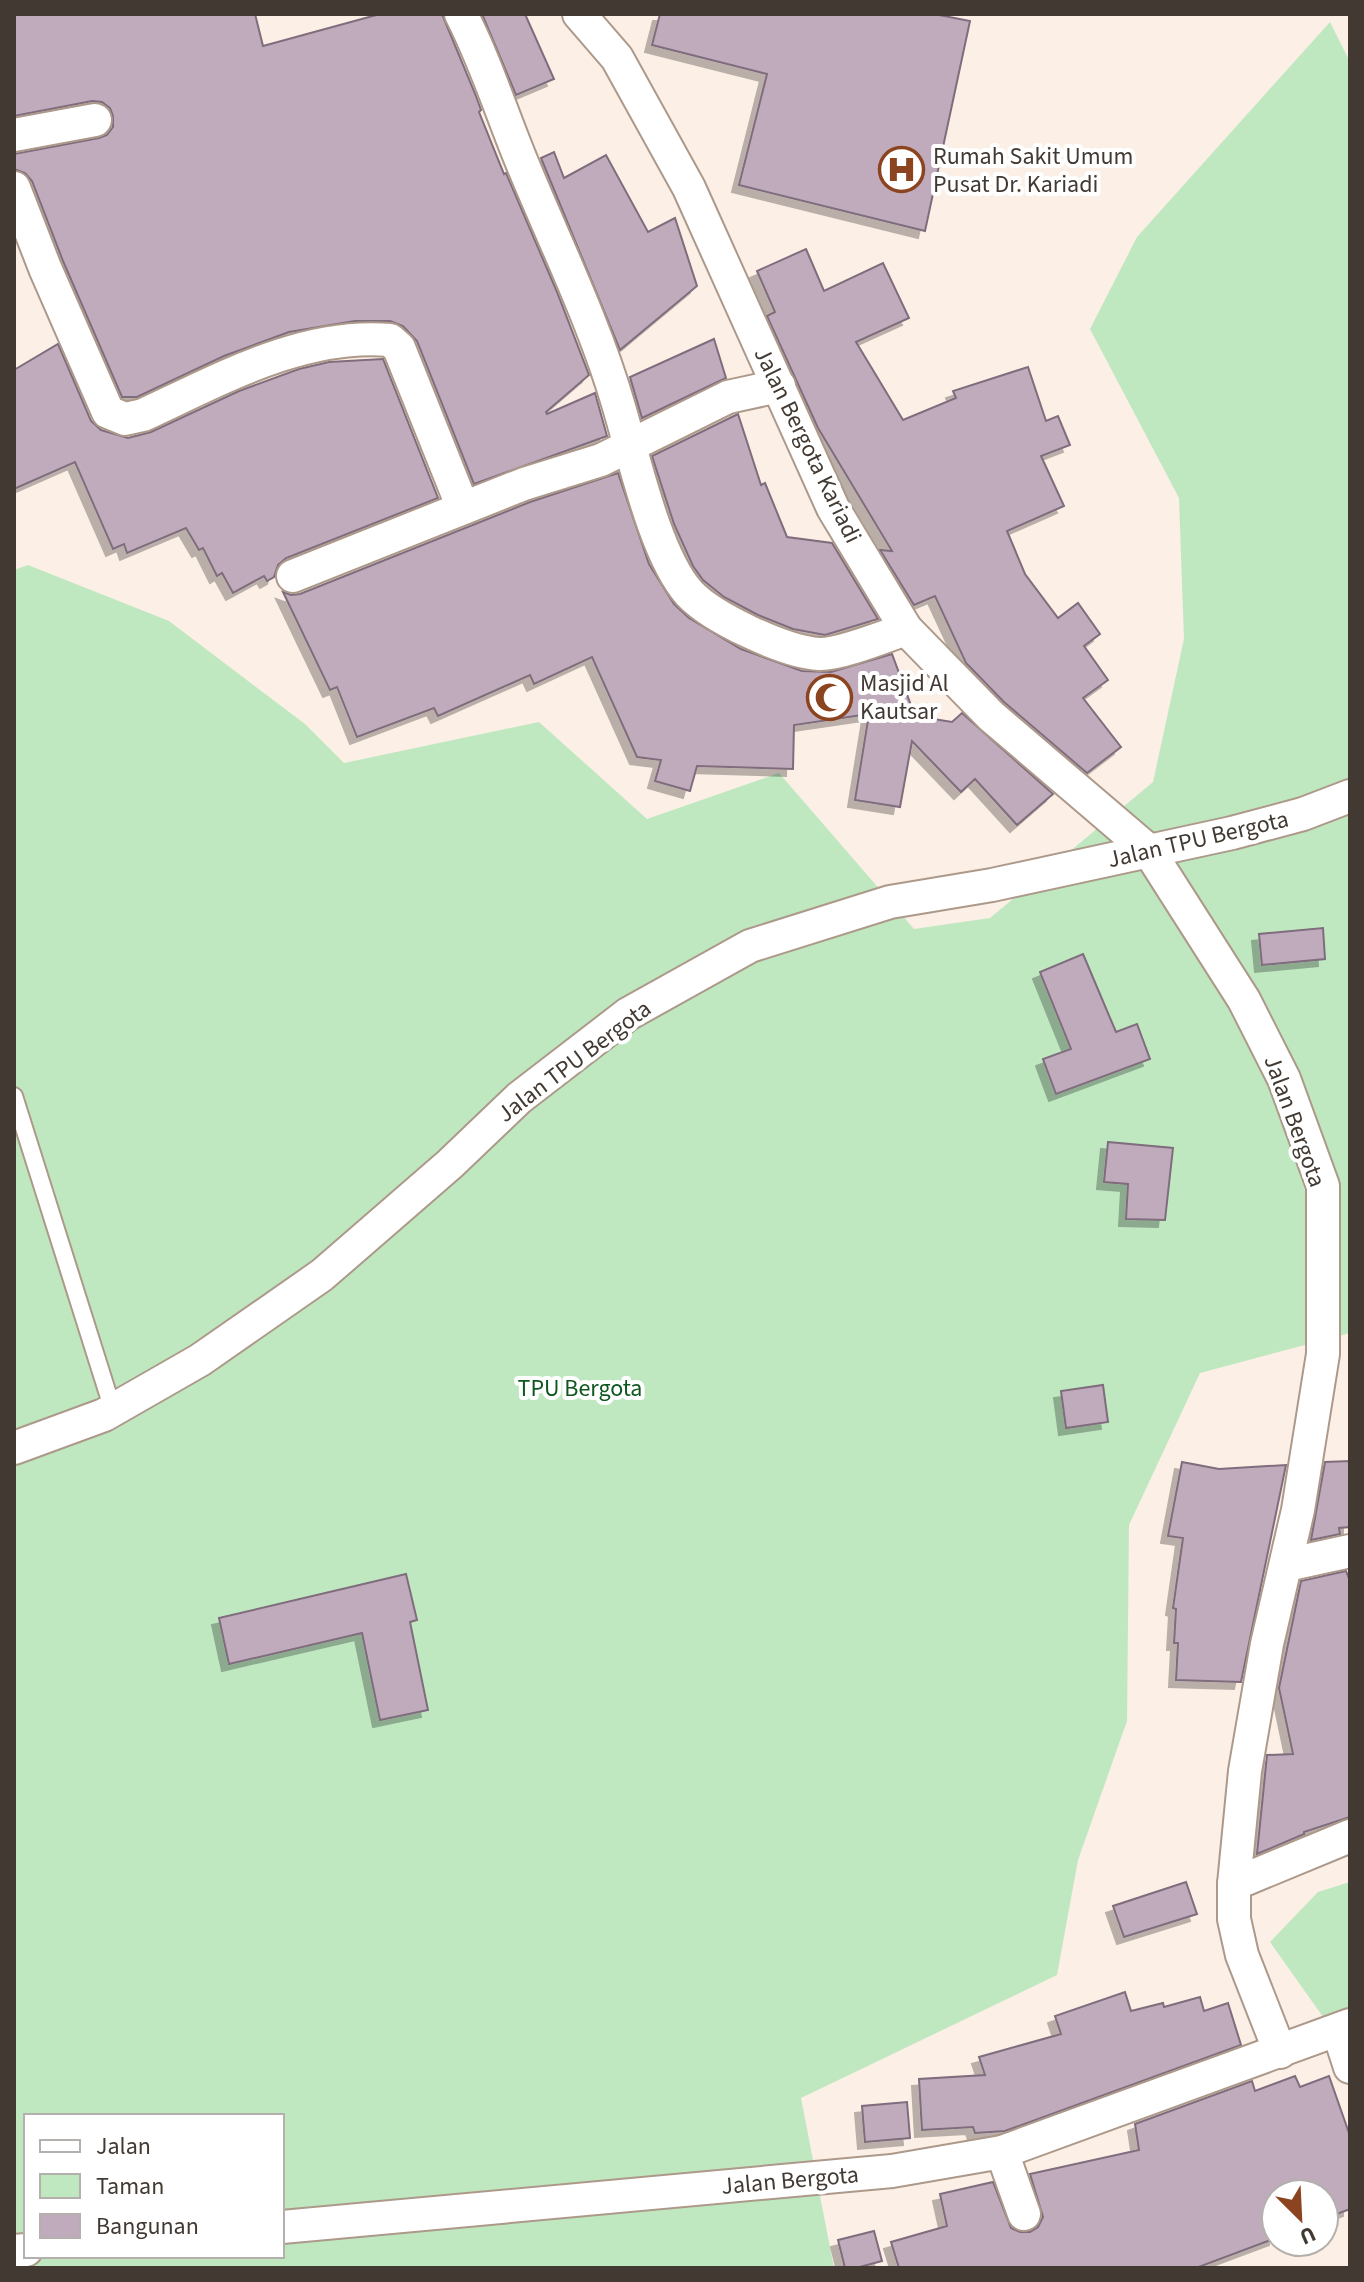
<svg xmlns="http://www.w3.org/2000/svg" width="1364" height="2282" font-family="'Source Sans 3',sans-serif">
<defs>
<filter id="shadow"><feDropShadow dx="-7" dy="7" stdDeviation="0" flood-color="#0004"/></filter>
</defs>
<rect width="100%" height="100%" fill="#fcefe5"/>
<g fill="#bfe8c1" fill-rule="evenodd">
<path d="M1330 22 1350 62V1333L1200 1373 1129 1525 1127 1721 1078 1860 1057 1975 801 2098 834 2268H14V570L28 565 169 621 305 724 344 763 539 722 647 819 779 773 914 929 990 918 1153 782 1184 639 1179 498 1090 329 1137 237ZM26 2116H282V2256H26Z"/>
<path d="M1350 1882V2055L1270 1942 1318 1892Z"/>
</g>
<g fill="#bfabbc" stroke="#7f6c7c" stroke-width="2" filter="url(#shadow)">
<path d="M14 14H255L263 46 380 14H442L476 96 481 110 479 112 504 174 506 173 557 292 589 375 546 412 547 414 595 393 607 436 474 484 417 341 403 326 390 321H355L289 332 224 356 137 397H122L63 261 32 181 25 173 14 169V154L99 138 107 135 113 127V116L110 108 102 102 92 101 14 116Z"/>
<path d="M482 14H525L554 79 516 95Z"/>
<path d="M660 14H934L970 21 925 231 739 185 767 74 652 45Z"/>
<path d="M554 152 564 178 606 155 648 232 675 218 697 286 620 350 541 158Z"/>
<path d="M806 249 824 291 883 263 909 318 856 342 903 420 956 398 953 391 1028 367 1046 421 1058 416 1070 445 1041 456 1064 506 1007 531 1025 574 1058 618 1078 603 1100 634 1084 646 1108 680 1083 698 1121 747 1087 773 1004 702 966 663 935 596 914 605 880 550 892 551 818 428 767 316 775 312 757 271Z"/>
<path d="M714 339 726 378 642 418 630 377Z"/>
<path d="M58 344 91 421 101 430 128 438 151 432 239 391 299 369 329 362 383 359 438 498 286 558 278 565 274 577 267 581 264 576 233 593 222 573 217 576 203 548 199 550 186 528 127 553 124 544 113 549 75 462 14 489V370Z"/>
<path d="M738 414 761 485 765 483 787 537 832 543 878 619 825 635 793 629 758 615 724 597 703 580 693 566 674 524 652 456Z"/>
<path d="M618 473 649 564 674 604 689 618 741 649 802 671 831 672 892 654 915 716 952 722 962 713 1053 794 1017 825 975 779 961 792 912 741 900 807 855 800 869 714 794 725 793 769 697 766 690 791 655 781 661 760 637 757 592 657 534 684 530 675 438 716 434 708 357 737 337 687 330 690 283 592 291 595 300 594 530 502Z"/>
<path d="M1323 928 1325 959 1262 965 1259 934Z"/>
<path d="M1083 954 1116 1032 1137 1024 1150 1059 1056 1094 1043 1059 1071 1049 1040 972Z"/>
<path d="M1108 1142 1173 1148 1165 1220 1126 1219 1128 1184 1104 1182Z"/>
<path d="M1103 1385 1108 1422 1066 1428 1061 1391Z"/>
<path d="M1350 1461V1527L1339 1528 1340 1534 1311 1540 1325 1462Z"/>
<path d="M1182 1462 1219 1469 1286 1465 1241 1682 1176 1680 1178 1643H1174L1176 1609 1173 1608 1183 1538 1168 1536Z"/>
<path d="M1346 1571 1350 1581V1817L1304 1832V1834L1257 1854 1267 1755 1293 1754 1279 1688 1301 1581Z"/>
<path d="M406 1574 417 1620 410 1622 428 1710 380 1720 362 1633 229 1664 219 1618Z"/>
<path d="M1186 1882 1197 1914 1124 1937 1113 1906Z"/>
<path d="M1125 1992 1131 2011 1163 2003 1164 2007 1200 1997 1204 2011 1228 2003 1241 2045 1005 2131 975 2133 973 2127 922 2130 919 2079 985 2075 979 2057 1061 2034 1055 2016Z"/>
<path d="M1295 2076 1300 2087 1329 2076 1350 2136V2209L1324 2219V2194H1276V2238L1196 2268H899L891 2242 947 2226 940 2194 993 2182 1011 2228 1020 2232H1030L1038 2227 1043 2217 1030 2174 1139 2150 1135 2124 1252 2081 1255 2091Z"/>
<path d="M907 2102 910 2138 865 2142 862 2106Z"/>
<path d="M874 2231 882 2261 856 2268H845L838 2240Z"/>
</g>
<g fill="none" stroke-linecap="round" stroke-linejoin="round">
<defs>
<path id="lane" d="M14 1096 113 1410"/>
<g id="street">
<path d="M461 14C486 62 502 115 523 165 556 245 595 324 619 407 634 457 655 555 689 593 712 618 785 652 819 654 839 655 886 636 906 629"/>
<path d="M579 14 617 58 689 188 833 508 906 629 991 716 1149 851 1244 1000 1284 1079 1323 1186V1354L1298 1510 1267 1644 1245 1771 1234 1884V1919L1242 1955 1280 2052"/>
<path d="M14 135 95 120"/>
<path d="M14 188 45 268 108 412 125 419 143 415C219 380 303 332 390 340L399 348 463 508"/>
<path d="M293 576 524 484 601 460 728 397 779 386"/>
<path d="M14 1448 104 1415 200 1360 322 1275 450 1164 519 1098 628 1014 750 946 890 902 992 885 1232 833 1303 814 1350 796"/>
<path d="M1286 1565 1350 1551"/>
<path d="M1234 1884 1350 1836"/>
<path d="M1338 2030 1350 2067"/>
<path d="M1002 2152 1024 2214"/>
<path d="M282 2227 892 2171 1002 2152 1350 2025"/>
<path d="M14 2251 26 2250"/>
</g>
</defs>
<use href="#lane" stroke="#ad998a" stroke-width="20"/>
<use href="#street" stroke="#ad998a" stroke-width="36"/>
<use href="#lane" stroke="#fff" stroke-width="16"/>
<use href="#street" stroke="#fff" stroke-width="32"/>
</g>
<defs>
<symbol id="hospital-ring" viewBox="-11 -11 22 22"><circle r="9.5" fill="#fefffe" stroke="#8b441f" stroke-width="1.5"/><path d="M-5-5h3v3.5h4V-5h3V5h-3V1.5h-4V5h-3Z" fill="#8b441f"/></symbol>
<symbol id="mosque-ring" viewBox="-11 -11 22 22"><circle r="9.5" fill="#fefffe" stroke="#8b441f" stroke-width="1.5"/><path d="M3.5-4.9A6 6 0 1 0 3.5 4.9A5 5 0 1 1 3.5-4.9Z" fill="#8b441f"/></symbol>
</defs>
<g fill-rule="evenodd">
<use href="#hospital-ring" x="876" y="144" width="51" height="51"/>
<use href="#mosque-ring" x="804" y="672" width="51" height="51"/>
</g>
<g text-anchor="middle" stroke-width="8" stroke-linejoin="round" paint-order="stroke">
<g font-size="24" fill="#423933" stroke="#fefffe" text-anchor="start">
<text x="933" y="164">Rumah Sakit Umum<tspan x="933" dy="28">Pusat Dr. Kariadi</tspan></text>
<text x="860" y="691">Masjid Al<tspan x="860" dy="28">Kautsar</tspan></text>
</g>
<g font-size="24" fill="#423933" stroke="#fefffe">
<text transform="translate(808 445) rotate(64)" y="8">Jalan Bergota Kariadi</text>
<text transform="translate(1198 839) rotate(-13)" y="8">Jalan TPU Bergota</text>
<text transform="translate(574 1061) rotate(-37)" y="8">Jalan TPU Bergota</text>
<text transform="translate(1295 1121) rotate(70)" y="8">Jalan Bergota</text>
<text transform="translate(790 2180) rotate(-5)" y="8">Jalan Bergota</text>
</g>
<g font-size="24" fill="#0f571f" stroke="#fefffe">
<text x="580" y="1396">TPU Bergota</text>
</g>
</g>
<rect width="1364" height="2282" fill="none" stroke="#423933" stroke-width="32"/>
<rect x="24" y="2114" width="260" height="144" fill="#fefffe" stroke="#b3b0ad" stroke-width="2"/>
<rect x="40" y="2140" width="40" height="12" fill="#ffffff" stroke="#b3b0ad" stroke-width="2"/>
<text x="96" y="2154" font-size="24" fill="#423933">Jalan</text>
<rect x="40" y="2174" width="40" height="24" fill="#bfe8c1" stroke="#b3b0ad" stroke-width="2"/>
<text x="96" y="2194" font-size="24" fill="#423933">Taman</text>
<rect x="40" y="2214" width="40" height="24" fill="#bfabbc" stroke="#b3b0ad" stroke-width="2"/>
<text x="96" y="2234" font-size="24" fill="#423933">Bangunan</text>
<g transform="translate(1300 2218) rotate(156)"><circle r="38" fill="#fefffe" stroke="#b3b0ad" stroke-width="2"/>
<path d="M0-6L14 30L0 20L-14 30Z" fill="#8b441f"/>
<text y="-12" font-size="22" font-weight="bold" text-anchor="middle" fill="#423933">U</text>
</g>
</svg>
